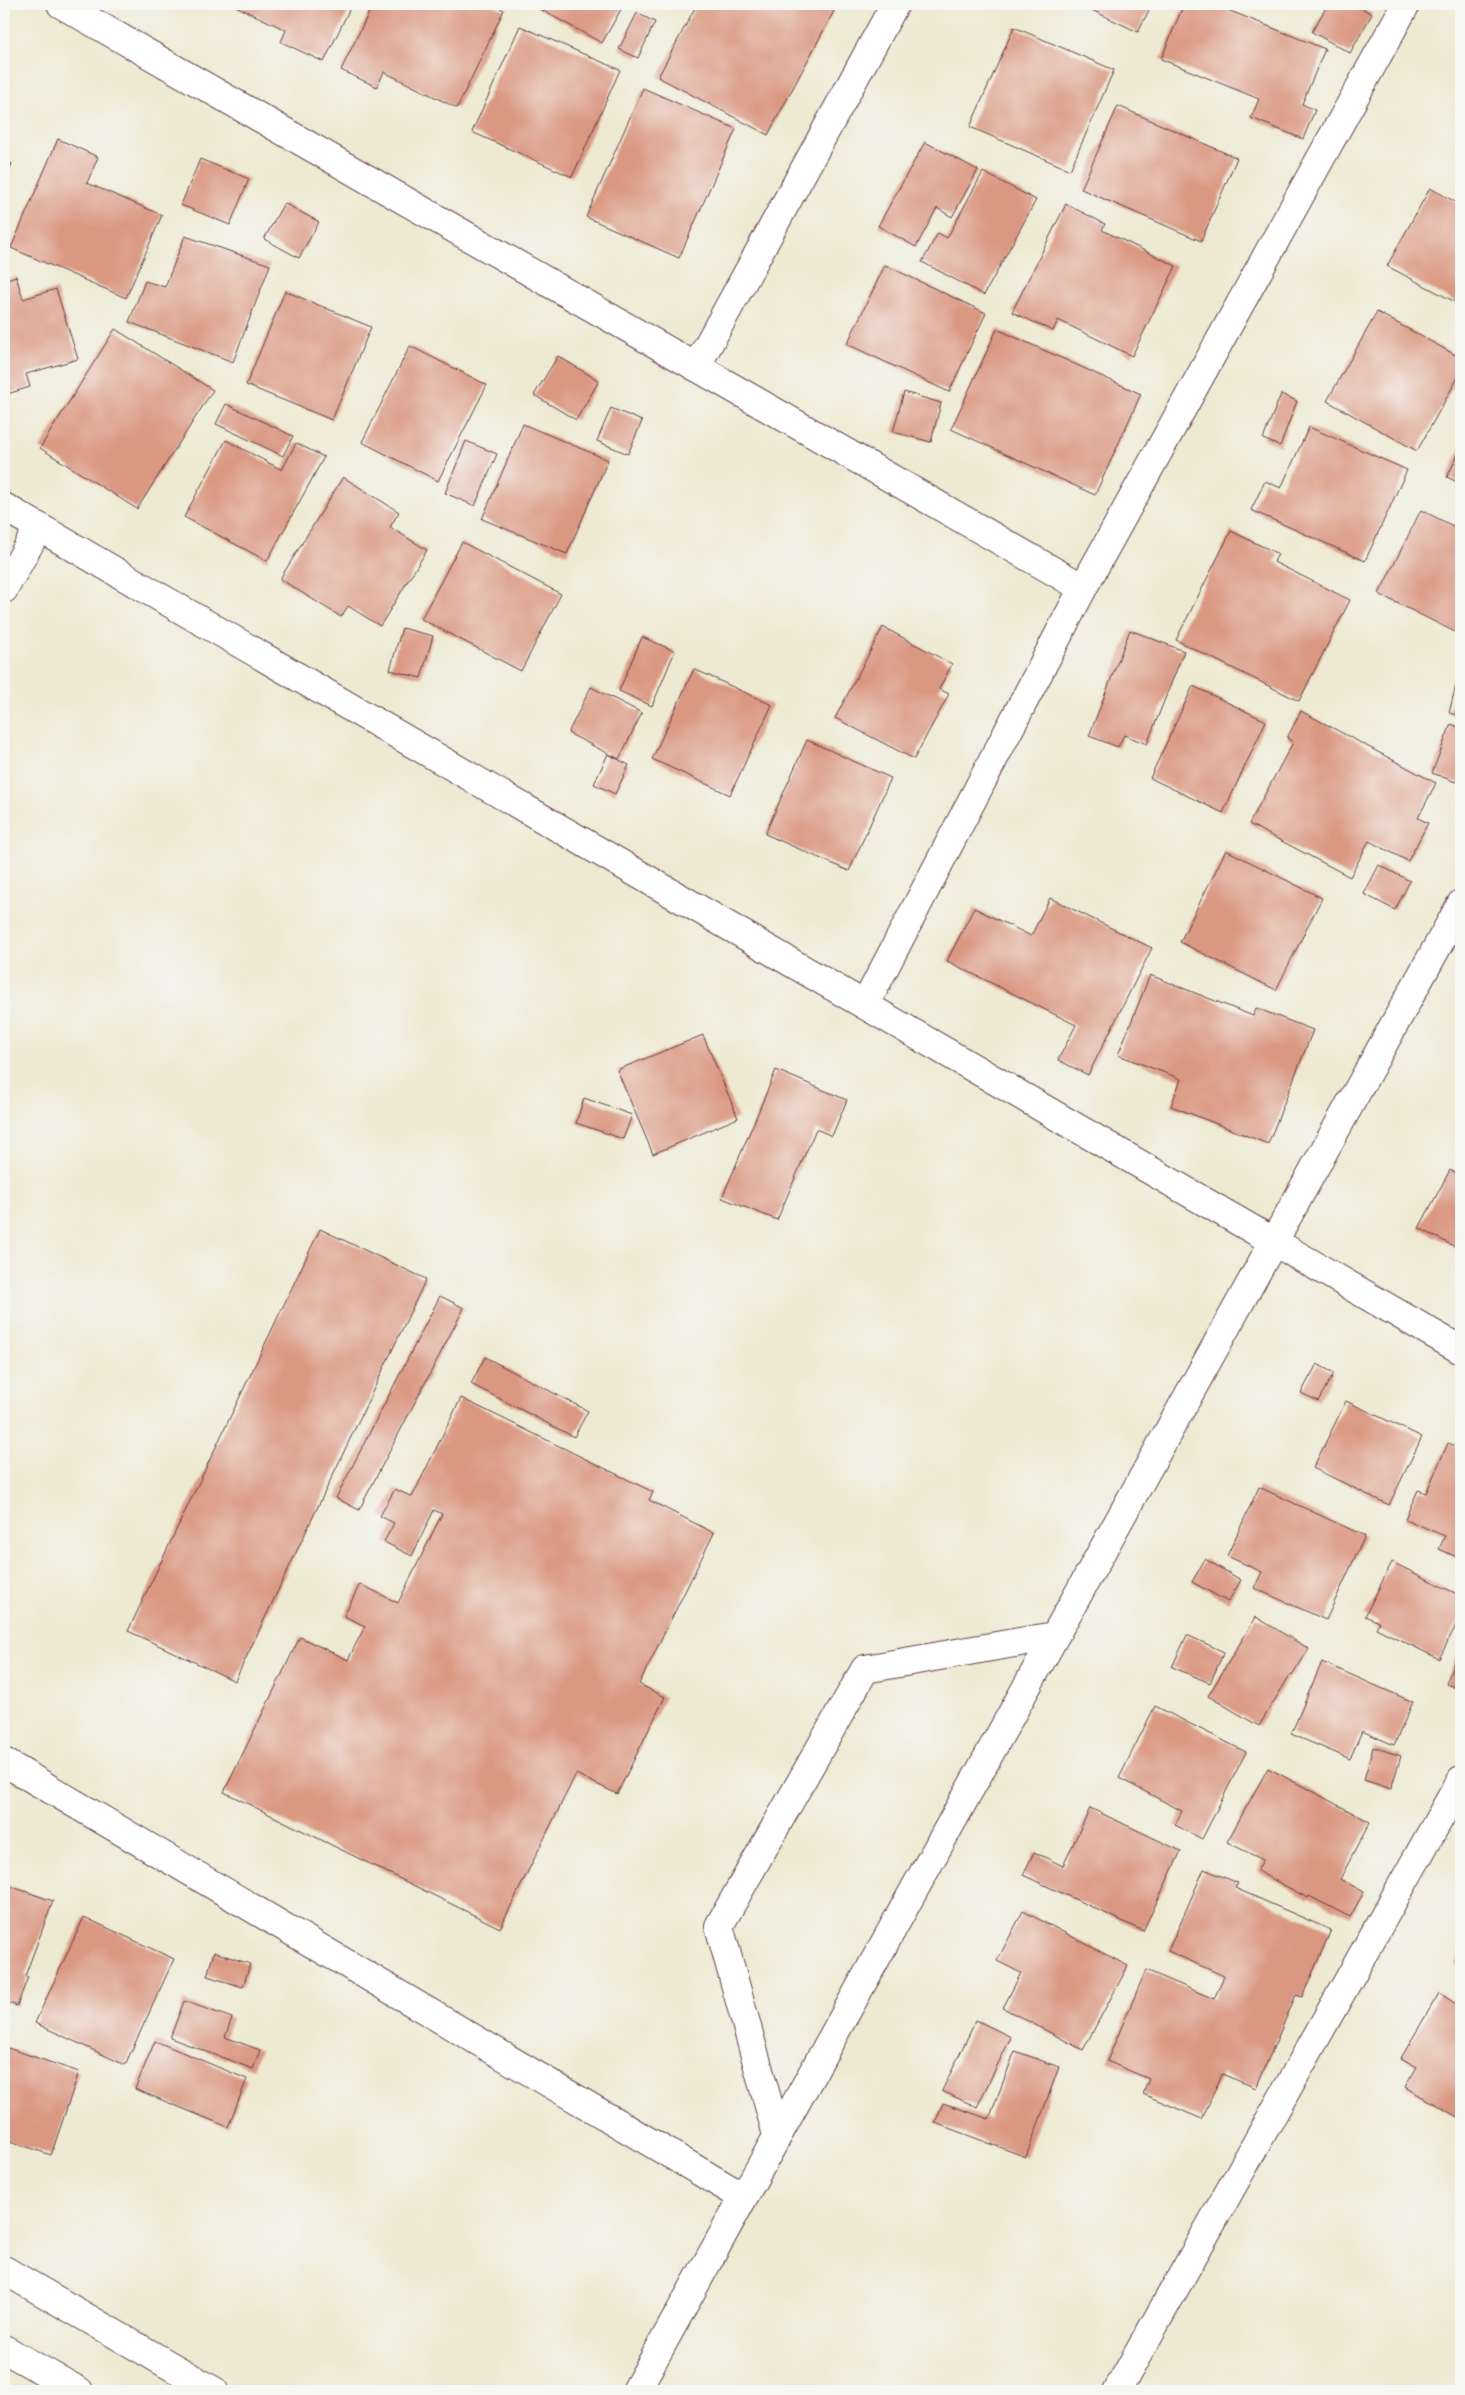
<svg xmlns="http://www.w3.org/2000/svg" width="1465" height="2395" font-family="'Gentium Book Plus',serif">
<rect width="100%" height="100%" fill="#f6f6f2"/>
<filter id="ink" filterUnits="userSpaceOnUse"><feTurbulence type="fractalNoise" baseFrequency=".02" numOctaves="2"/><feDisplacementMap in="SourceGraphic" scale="10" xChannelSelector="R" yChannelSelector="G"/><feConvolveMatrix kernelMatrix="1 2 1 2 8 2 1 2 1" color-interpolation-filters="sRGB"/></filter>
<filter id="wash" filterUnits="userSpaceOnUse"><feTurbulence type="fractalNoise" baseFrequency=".0096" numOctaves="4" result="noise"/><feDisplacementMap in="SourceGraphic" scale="20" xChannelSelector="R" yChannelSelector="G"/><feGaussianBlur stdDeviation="1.12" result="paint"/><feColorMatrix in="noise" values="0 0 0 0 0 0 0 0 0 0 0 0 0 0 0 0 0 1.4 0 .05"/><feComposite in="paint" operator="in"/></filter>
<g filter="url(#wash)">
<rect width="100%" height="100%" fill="#ede9d2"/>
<g id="blocks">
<g fill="#da9882">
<path d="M231 4H352L324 62 281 42 286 30Z"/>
<path d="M373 4H492L504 10 457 108 384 72 377 87 341 70Z"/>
<path d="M538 4H624L602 43 536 7Z"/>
<path d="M647 4H660L657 9Z"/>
<path d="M697 4H821L834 11 768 135 658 77Z"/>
<path d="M1079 4H1152L1138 32Z"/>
<path d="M1184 4H1213L1325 49 1302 104 1315 110 1303 139 1251 118 1259 99 1161 59Z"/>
<path d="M1328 4H1354L1372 14 1350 53 1312 32Z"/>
<path d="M637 13 655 22 638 58 619 49Z"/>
<path d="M520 26 620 70 572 177 472 132Z"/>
<path d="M1014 27 1114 70 1070 170 970 127Z"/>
<path d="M643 88 736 129 679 258 586 217Z"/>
<path d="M1118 106 1237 158 1201 241 1081 189Z"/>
<path d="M58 139 98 157 87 183 162 215 126 298 11 248Z"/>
<path d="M925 142 978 170 952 217 937 208 916 247 878 226Z"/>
<path d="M4 159 12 164 4 180Z"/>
<path d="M200 159 249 179 230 225 181 205Z"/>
<path d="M983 172 1036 200 984 295 922 262 938 233 947 238Z"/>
<path d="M1430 188 1461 205V305L1387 266Z"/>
<path d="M284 203 319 222 299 258 264 239Z"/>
<path d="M1066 204 1105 224 1102 230 1176 266 1132 356 1058 320 1053 331 1012 312Z"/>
<path d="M185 236 270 265 233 362 129 322 145 281 165 287Z"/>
<path d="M885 265 986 313 949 392 847 344Z"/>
<path d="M16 276 23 299 56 289 78 359 26 374 30 387 4 395V280Z"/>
<path d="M285 291 371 327 332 420 246 385Z"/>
<path d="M1377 312 1461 358V372L1417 451 1327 401Z"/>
<path d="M115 329 213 390 137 509 40 448Z"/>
<path d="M997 329 1141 394 1095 495 951 429Z"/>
<path d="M410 346 487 385 438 481 362 442Z"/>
<path d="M558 356 599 381 576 420 534 395Z"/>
<path d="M904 392 941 403 931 442 893 432Z"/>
<path d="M1281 394 1297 401 1280 446 1263 439Z"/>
<path d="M226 404 293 436 283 456 216 424Z"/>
<path d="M611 408 642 421 628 454 597 441Z"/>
<path d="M523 424 608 460 567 554 482 519Z"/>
<path d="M1309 427 1407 470 1365 561 1251 510 1265 481 1281 488Z"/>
<path d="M226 440 282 470 296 443 324 457 267 561 184 517Z"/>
<path d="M466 441 497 454 475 506 445 493Z"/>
<path d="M1461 448V484L1447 477Z"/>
<path d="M343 477 399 512 390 527 427 550 380 626 348 606 341 617 280 579Z"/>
<path d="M1421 510 1461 530V635L1379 594Z"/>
<path d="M1231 531 1278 554 1274 562 1350 600 1299 701 1176 640Z"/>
<path d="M462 542 561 594 521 671 421 619Z"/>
<path d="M883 627 952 664 939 689 949 694 914 759 835 718Z"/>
<path d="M402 628 433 636 421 678 390 670Z"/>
<path d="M1130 630 1184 651 1147 744 1124 735 1118 747 1089 736Z"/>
<path d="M642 637 675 651 652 706 619 691Z"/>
<path d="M1461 665V716L1449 713Z"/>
<path d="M694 669 772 705 730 795 652 759Z"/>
<path d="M1193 686 1266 721 1223 813 1150 778Z"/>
<path d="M591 687 642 713 619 759 568 733Z"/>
<path d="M1301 711 1436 783 1418 818 1428 823 1408 861 1369 841 1350 877 1249 824 1293 742 1287 738Z"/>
<path d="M1451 724 1461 728V784L1432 773Z"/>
<path d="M807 740 891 778 849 871 765 834Z"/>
<path d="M608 754 629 765 615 794 594 784Z"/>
<path d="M1226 850 1322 898 1276 990 1180 942Z"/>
<path d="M1379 865 1410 881 1395 910 1364 894Z"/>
<path d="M1050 898 1152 948 1088 1075 1058 1060 1076 1025 947 961 974 908 1031 936Z"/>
<path d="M1150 975 1253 1016 1256 1008 1313 1030 1268 1144 1171 1106 1181 1079 1118 1055Z"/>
<path d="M703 1035 738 1118 653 1154 617 1070Z"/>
<path d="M776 1070 847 1100 832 1136 816 1129 777 1220 722 1198Z"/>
<path d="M584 1098 632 1115 623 1139 576 1123Z"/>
<path d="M1461 1163V1250L1419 1228 1450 1170 1456 1173Z"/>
<path d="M320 1229 426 1279 235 1681 128 1631Z"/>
<path d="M440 1296 464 1308 359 1510 336 1498Z"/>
<path d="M485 1357 588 1411 574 1437 471 1384Z"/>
<path d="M1317 1364 1334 1373 1318 1401 1301 1393Z"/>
<path d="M461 1398 653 1492 649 1500 714 1533 639 1684 665 1697 617 1794 576 1774 500 1928 224 1792 300 1637 348 1660 365 1626 344 1616 360 1584 398 1603 442 1514 434 1510 412 1556 384 1542 394 1523 380 1516 395 1489 412 1497Z"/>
<path d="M1346 1401 1422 1437 1389 1505 1313 1468Z"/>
<path d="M1448 1443 1461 1448V1559L1439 1549 1445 1536 1405 1519 1418 1490 1426 1493Z"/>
<path d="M1259 1487 1365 1536 1326 1620 1254 1588 1262 1572 1227 1556Z"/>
<path d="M1205 1559 1241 1580 1228 1602 1192 1582Z"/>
<path d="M1392 1562 1461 1596V1615L1439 1659 1376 1628 1379 1622 1365 1616Z"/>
<path d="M1256 1617 1309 1649 1292 1676 1290 1675 1259 1726 1208 1696Z"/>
<path d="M1187 1635 1224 1652 1210 1683 1172 1667Z"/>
<path d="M1461 1643V1690L1446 1684Z"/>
<path d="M1322 1662 1413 1702 1394 1745 1362 1731 1350 1759 1291 1734Z"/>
<path d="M1155 1706 1246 1752 1202 1839 1175 1825 1182 1811 1119 1778Z"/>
<path d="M1373 1747 1401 1756 1391 1789 1364 1780Z"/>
<path d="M1268 1768 1370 1822 1340 1879 1364 1892 1350 1917 1309 1896 1308 1898 1257 1871 1263 1860 1227 1842Z"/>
<path d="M1090 1808 1181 1851 1143 1931 1023 1875 1034 1852 1063 1866Z"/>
<path d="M1204 1869 1238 1883 1235 1888 1331 1930 1302 1997 1296 1995 1256 2088 1222 2074 1202 2119 1143 2094 1149 2079 1107 2061 1146 1970 1214 1999 1224 1976 1168 1951Z"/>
<path d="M4 1884 53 1901 25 1976 28 1977 17 2006 4 2001Z"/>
<path d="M1023 1911 1128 1966 1083 2050 1003 2008 1021 1973 997 1961Z"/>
<path d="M84 1917 174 1959 125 2065 35 2023Z"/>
<path d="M1461 1949V1967L1456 1966Z"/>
<path d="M214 1952 250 1964 243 1987 207 1976Z"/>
<path d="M1439 1993 1461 2007V2119L1405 2087 1417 2067 1401 2058Z"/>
<path d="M184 2001 232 2018 225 2037 260 2050 253 2069 170 2038Z"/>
<path d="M976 2020 1011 2037 977 2107 942 2091Z"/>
<path d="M155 2041 247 2079 228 2127 135 2089Z"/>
<path d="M8 2048 79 2072 51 2155 4 2139V2060Z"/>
<path d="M1015 2051 1059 2067 1026 2157 935 2123 943 2103 989 2119Z"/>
</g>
</g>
</g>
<g filter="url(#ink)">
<use href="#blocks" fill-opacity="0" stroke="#623d44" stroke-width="1"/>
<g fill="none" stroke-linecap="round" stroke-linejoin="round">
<defs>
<g id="street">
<path d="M61 4 1083 588"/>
<path d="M696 367 895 4"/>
<path d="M4 507 1461 1350"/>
<path d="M4 589 39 527"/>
<path d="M865 1005 1083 588 1406 4"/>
<path d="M4 1762 743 2197"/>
<path d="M777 2135 719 1926 865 1669 1054 1636"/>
<path d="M636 2391 1461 904"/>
<path d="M1117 2391 1461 1780"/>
</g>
<g id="secondary">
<path d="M4 2270 214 2391"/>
<path d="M4 2349 79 2391"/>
</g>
</defs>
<use href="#street" stroke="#623d44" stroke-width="30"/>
<use href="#secondary" stroke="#623d44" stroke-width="30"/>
<use href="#street" stroke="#fff" stroke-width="28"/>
<use href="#secondary" stroke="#fff" stroke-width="28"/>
</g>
</g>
<rect width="1465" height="2395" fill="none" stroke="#f6f6f2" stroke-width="20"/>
</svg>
